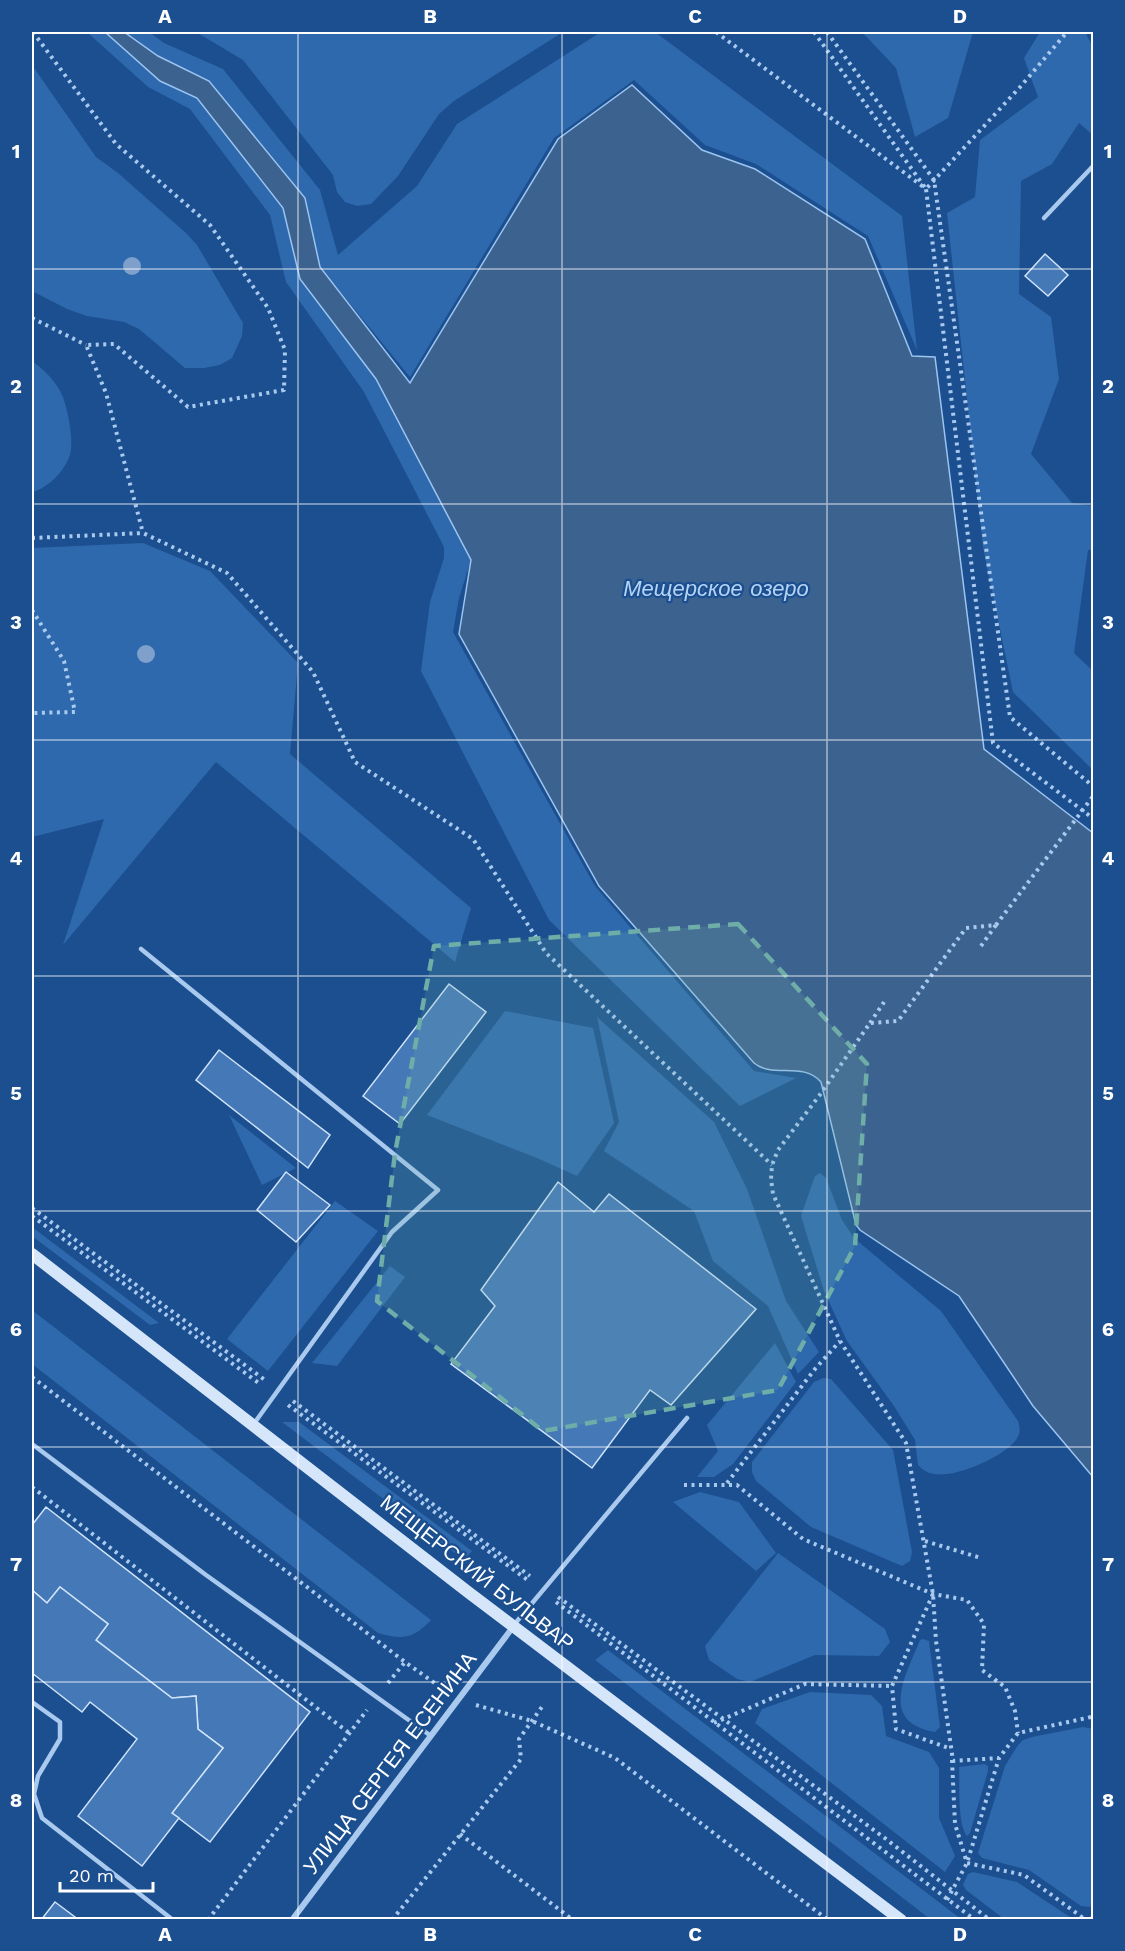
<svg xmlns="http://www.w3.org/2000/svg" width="1125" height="1951" font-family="'Work Sans',sans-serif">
<rect width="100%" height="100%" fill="#1b4f8f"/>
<g fill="#2e69ad">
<path d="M87 32H105L156 77 197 98 283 208 300 279 376 379 471 560 459 598 453 632 595 886 754 1071 796 1078 740 1106 549 920 421 671 430 602 444 558V547L364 392 286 282 270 215 190 109 148 87Z"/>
<path d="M124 32H149L164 43 223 69 320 190 338 255 417 186 457 124 601 32H655L902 216 917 350 868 236 756 164 705 145 634 80 554 138 410 377 320 267 305 198 209 81 158 56Z"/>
<path d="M196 32H563L454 101 439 114 398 176 371 204 357 206 345 202 337 192 333 175 243 60Z"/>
<path d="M862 32H973L948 118 915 137 896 68Z"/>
<path d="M1040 32H1085L1093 47V135L1079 123 1052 164 1021 181 1019 294 1051 317 1059 379 1031 454 1072 503 1093 506V550H1088L1074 653 1093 671V770L1013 692 983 547 947 213 975 197 980 140 1038 97 1024 58Z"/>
<path d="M32 65 96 157 118 173 187 234 197 245 243 323 242 336 232 358 220 365 204 368H185L139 329 124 322 87 316 67 309 32 291Z"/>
<path d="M32 361C43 369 53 378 60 391 67 403 73 435 71 450 69 467 48 489 32 492Z"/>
<path d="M143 543 210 571 298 663 290 754 471 908 455 962 216 762 63 945 104 819 32 837V548Z"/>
<path d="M505 1011 593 1028 614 1123 577 1176 537 1158 427 1115Z"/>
<path d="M597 1017 714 1122 747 1189 786 1301 819 1352 798 1374 768 1306 713 1261 694 1211 604 1151 619 1122Z"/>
<path d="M229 1115 296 1168 262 1185Z"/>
<path d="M820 1173 826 1178 842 1220 854 1238 941 1311 1018 1421C1020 1428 1021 1433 1016 1440 1003 1457 956 1478 934 1474 927 1473 923 1470 918 1465L915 1440 894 1406 847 1341 824 1291 801 1216 815 1176Z"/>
<path d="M335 1201 378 1231 268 1371 227 1339Z"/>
<path d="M32 1227 159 1323 150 1325 32 1236Z"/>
<path d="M390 1266 405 1277 337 1366 312 1363Z"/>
<path d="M32 1310 431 1620C413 1639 403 1640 378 1633L32 1364Z"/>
<path d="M775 1343 796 1382 733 1464 714 1477H697L718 1451 707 1425Z"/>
<path d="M823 1378 831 1379 893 1450 912 1552 910 1561 902 1566 811 1527 756 1481 752 1472V1462L814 1382Z"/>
<path d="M282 1422H299L472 1551 464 1560Z"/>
<path d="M700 1492 739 1502 776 1553 756 1571 673 1502Z"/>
<path d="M778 1553 885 1629 890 1642 879 1656 815 1655 750 1682 737 1679 709 1660 705 1646Z"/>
<path d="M923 1639 929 1641 940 1727 935 1732C878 1722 906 1675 920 1640Z"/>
<path d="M608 1650 961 1919H930L595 1660Z"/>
<path d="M810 1692 871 1695 882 1706 886 1736 929 1752 939 1768V1818L955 1856 945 1872 755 1723 762 1709Z"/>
<path d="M1083 1727 1094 1729V1904L1089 1907 1081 1906 1029 1870 982 1858 978 1853 1005 1766 1018 1745 1023 1740 1032 1737Z"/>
<path d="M984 1764 988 1766V1771L970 1833 967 1836C957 1823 960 1784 959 1767Z"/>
<path d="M973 1872 1017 1882 1073 1919H1004L966 1890 963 1885 968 1874Z"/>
</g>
<path fill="#3c6290" stroke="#9cc4f0" stroke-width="1.5" d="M105 32H124L158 56 209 81 305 198 320 267 410 383 558 139 632 85 702 150 755 169 865 239 912 356 935 357 984 749 1093 833V1477L1033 1406 959 1296 860 1230 856 1225 821 1082C803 1061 773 1079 754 1063L599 886 459 634 471 560 376 379 300 279 283 208 197 98 160 81Z"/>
<g fill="#4478b7" stroke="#cfe3fa" stroke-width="1.5">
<path d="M1045 254 1068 275 1048 296 1025 276Z"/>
<path d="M449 984 486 1012 400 1124 363 1096Z"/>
<path d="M219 1050 330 1135 308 1168 196 1080Z"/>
<path d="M286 1172 330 1205 296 1242 257 1210Z"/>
<path d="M558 1182 594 1212 609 1194 756 1309 671 1405 650 1390 592 1468 451 1364 495 1306 481 1290Z"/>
<path d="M46 1507 310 1712 210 1842 172 1813 223 1748 198 1729 196 1696 172 1698 96 1640 108 1624 60 1587 47 1603 32 1590V1525Z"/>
<path d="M60 1587 108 1624 96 1640 172 1698 196 1696 198 1729 223 1748 172 1813 179 1818 142 1866 78 1816 137 1739 90 1702 82 1712 32 1673V1590L47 1603Z"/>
<path d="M55 1902 79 1920H41Z"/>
</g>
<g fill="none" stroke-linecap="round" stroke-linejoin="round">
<g stroke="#a9c9ee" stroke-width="4" stroke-dasharray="3 4.5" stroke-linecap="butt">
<path d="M33 32 116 144 210 225 268 308 285 350 284 390 188 407 114 344 86 345 106 393 143 533"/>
<path d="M716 32 926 189 993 743 1094 819"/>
<path d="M814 32 926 189 1021 86 1067 32"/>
<path d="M827 32 934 180 1010 717 1094 787"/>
<path d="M32 318 86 345"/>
<path d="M32 538 143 533 227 573 313 672 355 762 473 839 546 953 772 1165"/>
<path d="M32 610 64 661 75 712 33 713"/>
<path d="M981 946 996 925"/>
<path d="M870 1023 884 1002"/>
<path d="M32 1208 265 1380"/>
<path d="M32 1216 260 1384"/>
<path d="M32 1377 405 1662 443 1689"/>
<path d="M293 1401 530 1576"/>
<path d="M288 1405 529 1581"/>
<path d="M727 1483 815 1369 840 1341"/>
<path d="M684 1485H737L803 1539 933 1594 967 1600 984 1624 982 1670 1005 1687 1015 1711 1018 1733"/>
<path d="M32 1487 349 1733"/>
<path d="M925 1541 981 1558"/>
<path d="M933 1594 892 1686 896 1729 951 1749"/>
<path d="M558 1597 886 1839 990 1920"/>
<path d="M556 1602 975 1920"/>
<path d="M388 1683 405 1662"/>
<path d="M476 1705 532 1721 615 1758 828 1920"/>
<path d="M1091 1717 1018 1733 999 1758 953 1761 936 1641 933 1594 906 1443 840 1341 773 1194 771 1179 772 1165 778 1150 819 1096 870 1023 898 1021 966 928 996 925 1094 795"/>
<path d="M714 1723 805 1684 892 1686"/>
<path d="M952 1760 955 1824 967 1863 1024 1875 1086 1920"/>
<path d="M460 1834 573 1920"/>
<path d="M947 1900 967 1863 999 1758"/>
<path d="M208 1920 367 1710"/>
<path d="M392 1920 521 1759 519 1739 544 1704"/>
<path d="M1090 1920 1094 1916"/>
</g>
<g stroke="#a9c9ee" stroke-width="4.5">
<path d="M1044 218 1094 165"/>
<path d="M141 949 438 1190 392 1232 253 1425"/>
<path d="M32 1444 206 1575 431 1736"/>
<path d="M513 1626 687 1418"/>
<path d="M32 1702 60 1722V1739L38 1776 34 1794 42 1818 173 1920"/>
</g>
<path stroke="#a9c9ee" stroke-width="6" d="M292 1920 513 1627"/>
<path stroke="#d6e6fa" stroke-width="12" d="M32 1254 468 1592 901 1920"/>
</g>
<g fill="#7ea0ca">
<circle cx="132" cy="266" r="9"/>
<circle cx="146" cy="654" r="9"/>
</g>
<path fill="#6fada8" fill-opacity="0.2" stroke="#6fada8" stroke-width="4.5" stroke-dasharray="12 8" stroke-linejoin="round" d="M738 924 867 1064 855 1246 778 1390 543 1431 377 1301 395 1153 434 946Z"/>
<path fill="none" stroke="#fff" stroke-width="1.5" stroke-opacity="0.55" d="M298 32V1920M562 32V1920M827 32V1920M32 269H1094M32 504H1094M32 740H1094M32 976H1094M32 1211H1094M32 1447H1094M32 1682H1094"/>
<g text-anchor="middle" stroke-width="4.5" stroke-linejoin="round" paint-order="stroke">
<g font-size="21" fill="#fff" stroke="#1b4f8f">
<text transform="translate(477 1573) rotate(38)" y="7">МЕЩЕРСКИЙ БУЛЬВАР</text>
<text transform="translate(390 1763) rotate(-53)" y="7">УЛИЦА СЕРГЕЯ ЕСЕНИНА</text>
</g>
<g font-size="22" font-style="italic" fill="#b5d3f5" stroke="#1b4f8f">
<text x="716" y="596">Мещерское озеро</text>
</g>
</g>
<rect width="1125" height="1951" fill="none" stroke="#1b4f8f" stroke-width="66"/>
<path d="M60 1882v9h93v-9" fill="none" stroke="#ffffff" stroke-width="3"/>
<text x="69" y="1882" font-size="18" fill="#ffffff" stroke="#1b4f8f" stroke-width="4.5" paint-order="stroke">20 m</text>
<rect x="33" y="33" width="1059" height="1885" fill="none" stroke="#fff" stroke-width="2"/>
<g font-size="20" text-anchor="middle" font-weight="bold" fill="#fff">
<text x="165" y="23">A</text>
<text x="430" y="23">B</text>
<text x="695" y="23">C</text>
<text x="960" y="23">D</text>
<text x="16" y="158">1</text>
<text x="1108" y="158">1</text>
<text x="16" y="393">2</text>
<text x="1108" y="393">2</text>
<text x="16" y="629">3</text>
<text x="1108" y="629">3</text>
<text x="16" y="865">4</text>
<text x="1108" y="865">4</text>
<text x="16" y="1100">5</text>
<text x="1108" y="1100">5</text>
<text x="16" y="1336">6</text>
<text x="1108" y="1336">6</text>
<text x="16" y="1571">7</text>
<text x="1108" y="1571">7</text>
<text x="16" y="1807">8</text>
<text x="1108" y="1807">8</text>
<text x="165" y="1941">A</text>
<text x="430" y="1941">B</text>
<text x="695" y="1941">C</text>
<text x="960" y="1941">D</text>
</g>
</svg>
